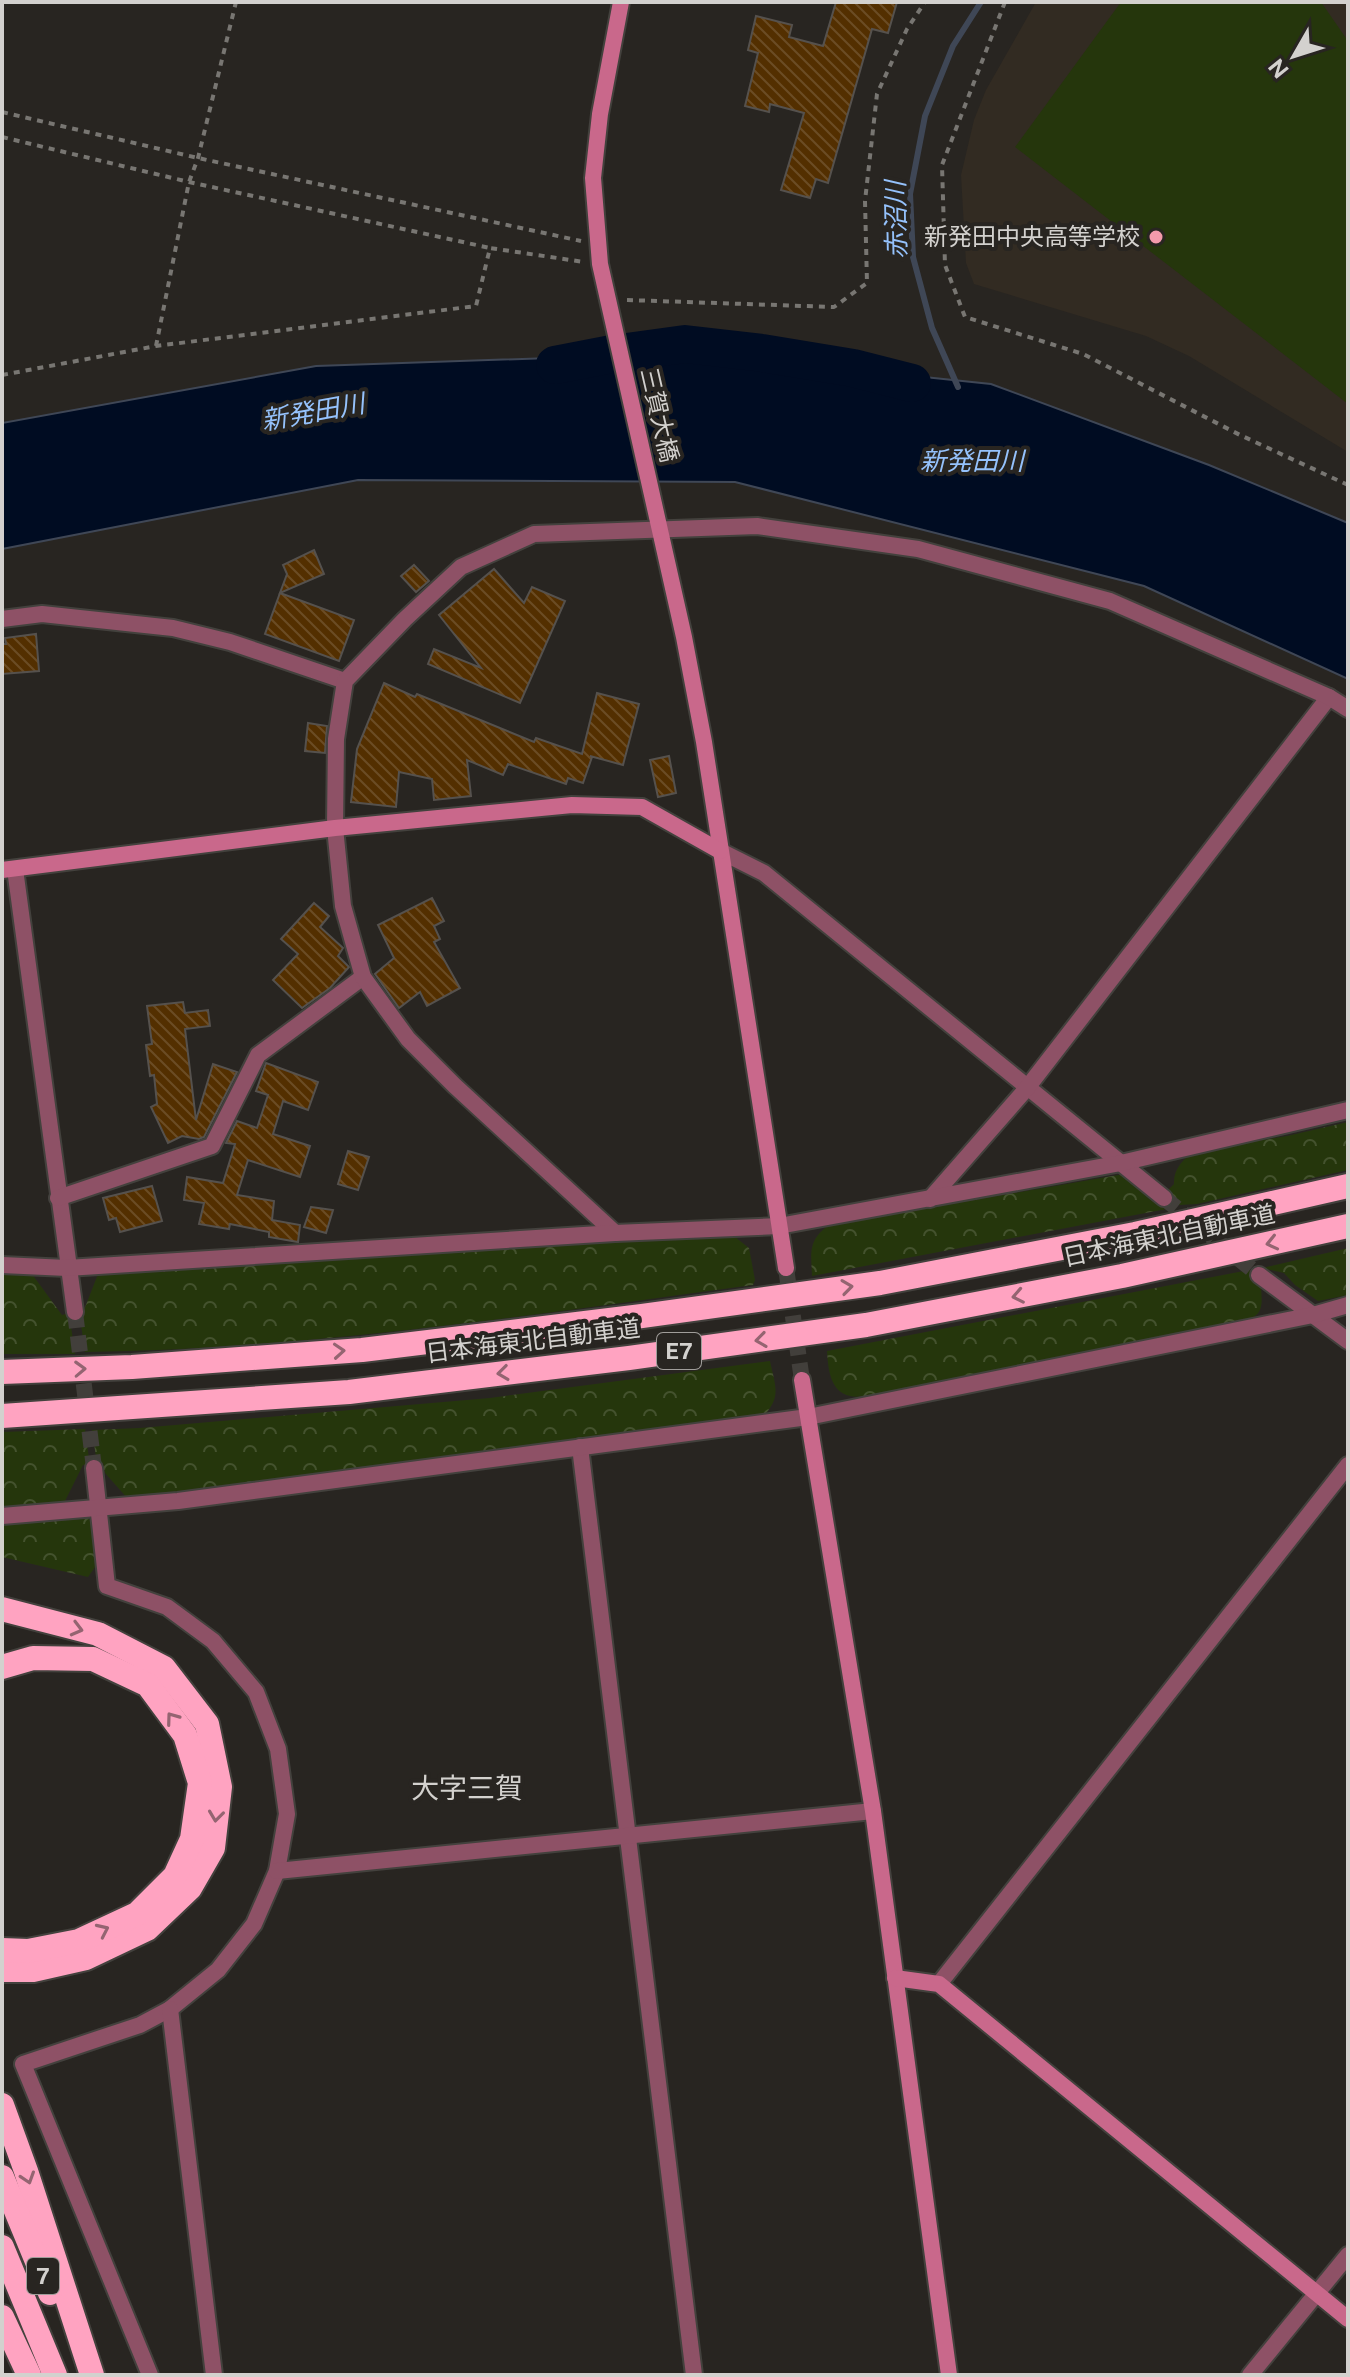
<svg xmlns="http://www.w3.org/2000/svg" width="1350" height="2377" font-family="'Public Sans','Noto Sans JP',sans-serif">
<defs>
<pattern id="forest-crowns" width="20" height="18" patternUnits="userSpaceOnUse" patternTransform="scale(2)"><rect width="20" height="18" fill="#25360c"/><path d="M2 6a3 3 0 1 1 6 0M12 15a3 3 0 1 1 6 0" fill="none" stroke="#44522e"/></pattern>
<pattern id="building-back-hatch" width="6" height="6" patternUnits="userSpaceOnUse" patternTransform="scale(2)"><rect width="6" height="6" fill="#532f00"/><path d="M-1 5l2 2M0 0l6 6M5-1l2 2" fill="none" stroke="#6b4c24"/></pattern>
</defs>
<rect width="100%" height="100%" fill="#282521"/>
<path fill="#322b22" d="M1036 2H1348V452L1189 356 1146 336 974 284 966 263 961 175 974 120 986 90Z"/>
<g fill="url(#forest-crowns)">
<path d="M1348 1122V1170L1197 1204 1179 1205 1165 1193 1174 1184C1173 1170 1183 1158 1196 1151L1287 1136Z"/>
<path d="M1124 1174 1149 1199 1158 1195 1172 1208 812 1276C811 1252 808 1240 829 1225Z"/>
<path d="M682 1233 735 1237 749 1248 755 1280 753 1285C531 1315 309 1349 85 1352L79 1311 84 1310 98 1274 419 1254 569 1240Z"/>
<path d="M1348 1248V1295L1318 1301 1295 1285 1284 1273 1262 1268Z"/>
<path d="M29 1270 62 1315 69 1313 75 1354H2V1271Z"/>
<path d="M1249 1270 1266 1283 1261 1288C1262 1301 1264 1314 1249 1319L878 1395C870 1395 858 1398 850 1396 830 1392 828 1368 827 1351Z"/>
<path d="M770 1361C776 1389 782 1398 760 1420L128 1499 105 1473 103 1463 97 1464 92 1430 140 1428 490 1398Z"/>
<path d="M85 1429 90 1466 83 1465 62 1507 2 1512V1432Z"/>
<path d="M85 1515 90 1520 98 1563 88 1577 2 1557V1525Z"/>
</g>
<path fill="#25360c" d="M1121 2H1321L1348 41V404L1015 147Z"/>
<path fill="#000c22" stroke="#3f4756" stroke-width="2" d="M696 353 991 384 1209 465 1348 523V679L1144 586 735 482 358 480 2 549V423L316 366Z"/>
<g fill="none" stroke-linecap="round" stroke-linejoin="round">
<path stroke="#3f4756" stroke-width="6" d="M958 387 932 328 913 257 910 194 925 116 953 46 981 2"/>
<path stroke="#000c22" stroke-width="38" d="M555 365 612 354 685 344 762 353 853 368 912 383"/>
</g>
<g fill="url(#building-back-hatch)" stroke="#55514d" stroke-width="2">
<path d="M836 2H897L888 33 872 29 828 183 816 179 810 198 781 190 804 113 770 104 769 112 745 106 758 53 748 50 756 16 792 25 789 37 823 46Z"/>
<path d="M314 550 324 574 280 593 287 574 283 565Z"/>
<path d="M414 565 429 581 416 592 401 576Z"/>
<path d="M494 569 524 603 532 587 565 601 520 703 428 664 434 649 481 668 439 615Z"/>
<path d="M280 593 354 620 339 661 265 634Z"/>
<path d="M36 634 39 671 2 674V644H6L5 638Z"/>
<path d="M384 683 415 697 417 694 534 742 536 738 582 754 597 693 639 704 623 765 590 756 592 757 583 783 568 778 566 784 508 764 503 775 467 760 471 796 434 800 432 779 399 772 396 807 351 802 357 749Z"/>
<path d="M308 723 327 726 325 753 305 751Z"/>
<path d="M669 756 676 793 658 797 650 760Z"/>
<path d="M432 898 444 921 434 926 440 939 434 942 460 988 427 1006 420 992 399 1008 375 974 394 958 378 925Z"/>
<path d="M314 903 329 916 320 927 343 948 338 956 349 967 330 988 302 1008 273 980 298 954 281 939Z"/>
<path d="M183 1002 185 1013 208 1010 210 1026 185 1029 196 1120 213 1064 237 1072 204 1137 199 1139 182 1136 168 1143 151 1107 157 1104 154 1075 150 1076 146 1045 152 1044 147 1006Z"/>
<path d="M266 1063 318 1082 308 1110 283 1101 273 1134 310 1146 300 1177 248 1160 237 1195 274 1201 272 1220 300 1225 298 1242 269 1237V1232L230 1224 229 1229 199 1224 204 1203 184 1200 187 1177 223 1183 235 1144 226 1143 237 1121 257 1128 268 1095 256 1091Z"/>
<path d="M348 1151 369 1157 358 1190 338 1184Z"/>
<path d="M152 1186 162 1221 120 1232 116 1218 109 1220 103 1198Z"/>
<path d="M311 1207 333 1210 326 1233 304 1227Z"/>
</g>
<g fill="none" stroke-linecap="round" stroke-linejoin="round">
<g stroke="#423f3b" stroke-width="16" stroke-dasharray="16 8" stroke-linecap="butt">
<path d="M1164 1198 1259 1275"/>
<path d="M75 1312 94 1468"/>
</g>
<path stroke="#423f3b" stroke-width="16" stroke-dasharray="16 8" stroke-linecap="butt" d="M786 1268 802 1380"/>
<defs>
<g id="street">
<path d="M2 619 42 614 173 628 230 642 345 681"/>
<path d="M720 851 764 873 1164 1198"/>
<path d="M15 869 75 1312"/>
<path d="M58 1198 212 1146 258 1055 363 977"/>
<path d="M930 1199 1027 1088 1329 697"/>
<path d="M615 1233 455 1086 408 1039 363 977 343 906 335 828 336 739 345 681 405 619 461 567 534 534 757 526 918 549 1110 601 1329 697 1348 709"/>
<path d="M2 1265 67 1268 615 1233 779 1226 1121 1163 1348 1110"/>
<path d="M1259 1275 1348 1341"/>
<path d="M580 1447 694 2375"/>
<path d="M94 1468 107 1586 167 1607 213 1641 256 1692 278 1749 287 1814 277 1871 254 1924 218 1970 170 2009 140 2025 23 2064 150 2375"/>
<path d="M2 1516 178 1501 808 1417 1313 1315 1348 1305"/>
<path d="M277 1871 873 1811"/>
<path d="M939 1984 1348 1465"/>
<path d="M170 2009 214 2375"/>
<path d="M1250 2375 1348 2255"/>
</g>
<g id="secondary">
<path d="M621 2 600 114 593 178 600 264 684 637 704 742 786 1268"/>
<path d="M2 870 335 828 572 805 642 807 720 851"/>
<path d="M802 1380 873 1811 949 2375"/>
<path d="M895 1978 939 1984 1348 2319"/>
</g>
<g id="highway">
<path d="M2 1372 132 1367 362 1350 642 1316 880 1283 1135 1234 1348 1186"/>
<path d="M2 1416 349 1392 629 1358 866 1325 1122 1276 1348 1226"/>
<path d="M2 1609 98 1634 164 1668 207 1724 220 1787 213 1848 190 1888 147 1929 86 1958 33 1970H2"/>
<path d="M2 1667 33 1658 93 1659 148 1685 185 1735 200 1783 192 1839 175 1876 137 1914 79 1941 28 1951 2 1950"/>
<path d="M2 2105 26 2171 92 2375"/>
<path d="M2 2177 50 2293"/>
<path d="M2 2247 55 2375"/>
<path d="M2 2317 29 2375"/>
</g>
</defs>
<use href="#street" stroke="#43413d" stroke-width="20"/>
<use href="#secondary" stroke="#43413d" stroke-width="20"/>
<use href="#highway" stroke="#43413d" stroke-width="28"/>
<g stroke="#787672" stroke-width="4" stroke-dasharray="6 6" stroke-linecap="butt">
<path d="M1005 2 942 165 945 265 965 317 1083 354 1240 435 1348 485"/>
<path d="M2 112 198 158 581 241"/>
<path d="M2 137 189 182 490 248"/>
<path d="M627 300 834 307 867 283 865 201 877 94 907 29 925 2"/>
<path d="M156 346 189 182 198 158 236 2"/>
<path d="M2 375 156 346 476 306 490 248 584 262"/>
</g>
<use href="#street" stroke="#8e5166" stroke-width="16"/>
<use href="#secondary" stroke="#c9688b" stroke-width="16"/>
<use href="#highway" stroke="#ffa3c1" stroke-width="24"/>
</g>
<defs><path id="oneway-chevron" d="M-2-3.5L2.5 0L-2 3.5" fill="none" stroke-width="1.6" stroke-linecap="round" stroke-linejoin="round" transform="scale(2)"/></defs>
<g stroke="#946471">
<use href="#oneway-chevron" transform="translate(1272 1243) rotate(167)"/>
<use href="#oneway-chevron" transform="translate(847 1287) rotate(-8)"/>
<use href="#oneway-chevron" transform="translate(1018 1296) rotate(169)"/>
<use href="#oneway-chevron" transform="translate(761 1340) rotate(172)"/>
<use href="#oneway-chevron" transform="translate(339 1351) rotate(-4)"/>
<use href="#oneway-chevron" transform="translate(80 1369) rotate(-2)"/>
<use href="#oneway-chevron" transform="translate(503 1373) rotate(173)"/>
<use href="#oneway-chevron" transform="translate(77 1629) rotate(15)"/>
<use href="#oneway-chevron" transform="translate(172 1718) rotate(-126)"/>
<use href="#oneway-chevron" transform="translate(216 1816) rotate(97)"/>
<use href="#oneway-chevron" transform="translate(103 1930) rotate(-25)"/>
<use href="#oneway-chevron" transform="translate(28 2178) rotate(72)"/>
</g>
<circle fill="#f39aab" stroke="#282521" stroke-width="3" cx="1156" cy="237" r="8"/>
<g text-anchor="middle" stroke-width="8" stroke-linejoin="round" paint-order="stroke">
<g fill="#282521" stroke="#a09d9a" stroke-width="2">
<rect x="657" y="1333" width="44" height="36" rx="6"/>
<rect x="27" y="2258" width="32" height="36" rx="6"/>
</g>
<g font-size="22" font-weight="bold" fill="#d3d1ce">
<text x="679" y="1359">E7</text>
<text x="43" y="2284">7</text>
</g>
<g font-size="24" fill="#d3d1ce" stroke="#282521" text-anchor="end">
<text x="1140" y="245">新発田中央高等学校</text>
</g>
<g font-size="24" fill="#d3d1ce" stroke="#282521">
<text transform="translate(659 415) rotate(77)" y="8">三賀大橋</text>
<text transform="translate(1169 1236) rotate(-12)" y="8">日本海東北自動車道</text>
<text transform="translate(533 1341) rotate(-7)" y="8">日本海東北自動車道</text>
</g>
<g font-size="26" font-style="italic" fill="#95c2fc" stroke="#282521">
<text transform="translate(896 220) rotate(-91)" y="9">赤沼川</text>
<text transform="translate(313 412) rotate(-10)" y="9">新発田川</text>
<text x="972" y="470">新発田川</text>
</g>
<g font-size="28" fill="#d3d1ce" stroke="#282521">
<text x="467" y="1798">大字三賀</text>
</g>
</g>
<rect width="1350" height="2377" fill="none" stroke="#d3d1ce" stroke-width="8"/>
<g transform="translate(1294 56) rotate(231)" stroke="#282521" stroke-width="6" paint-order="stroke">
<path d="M0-6L14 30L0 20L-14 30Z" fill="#d3d1ce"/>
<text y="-12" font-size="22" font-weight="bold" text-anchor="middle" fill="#d3d1ce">N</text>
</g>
</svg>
